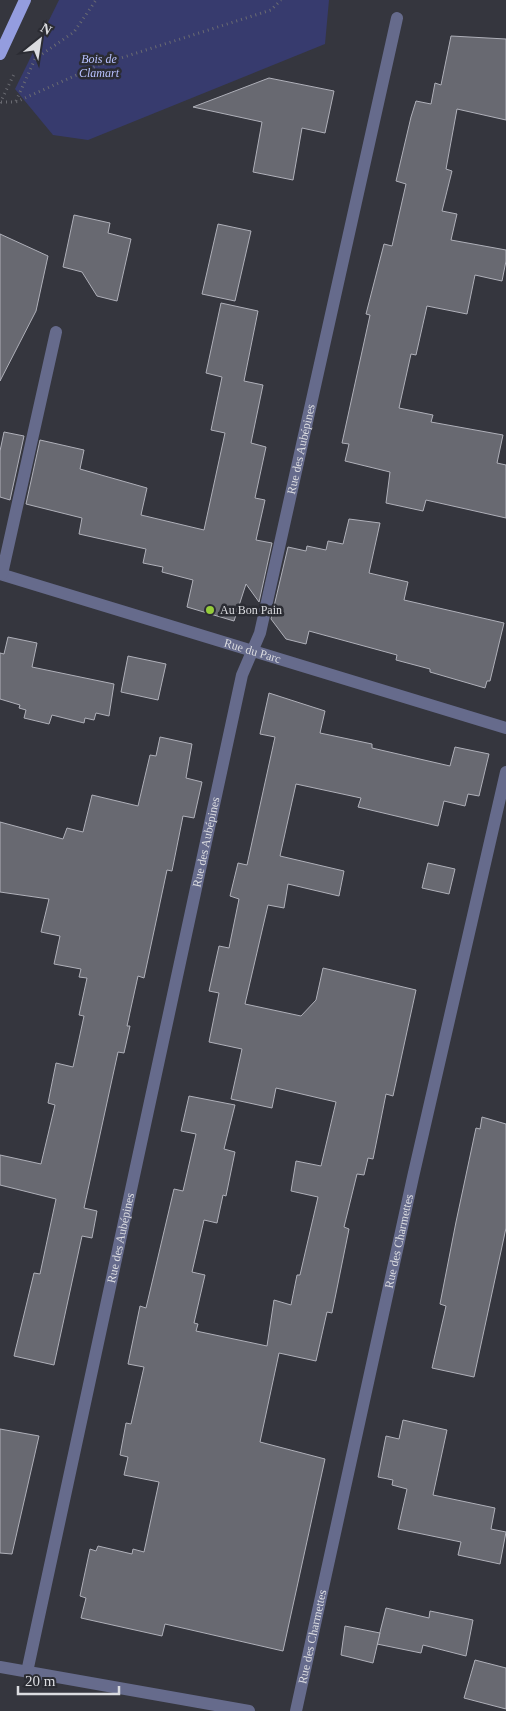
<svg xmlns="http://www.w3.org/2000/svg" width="506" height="1711" font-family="Georgia,serif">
<rect width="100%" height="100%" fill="#35363e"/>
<path fill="#373b6e" d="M59 0H329L325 44 88 140 53 135 15 89Z"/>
<g fill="#686971" stroke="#afb0b9">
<path d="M451 36 506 39V120L457 109 446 169 452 171 442 211 457 214 451 240 506 250V261L502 281 475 275 467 314 427 306 416 355 411 354 399 408 433 415 431 422 503 435 497 463 506 465V518L426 500 423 511 386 503 390 472 345 461 349 444 342 443 370 315 366 314 384 244 392 246 406 184 396 181 411 117 416 101 431 104 435 83 441 85Z"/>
<path d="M269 78 334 91 325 133 302 128 293 180 253 172 262 122 193 107Z"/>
<path d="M74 215 110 223 108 233 131 239 117 301 97 296 82 272 63 267Z"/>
<path d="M218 224 251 231 235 301 202 294Z"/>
<path d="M0 234 48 256 36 311 0 381Z"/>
<path d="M221 303 258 311 244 381 263 385 251 443 266 447 255 498 265 500 256 540 272 543 259 602 246 584 234 621 187 607 193 580 162 572 163 567 143 563 146 549 79 534 82 518 26 504 40 440 84 450 80 469 147 488 141 515 204 530 225 433 211 430 222 377 206 373Z"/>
<path d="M4 432 24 436 10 500 0 497V451Z"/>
<path d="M349 519 380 523 369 573 408 582 404 600 504 623 490 681H487L485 688 430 672V669L396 660 397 655 309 631 306 644 286 639 271 619 288 547 306 551 307 546 326 550 328 541 343 544Z"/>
<path d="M8 637 37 643 32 667 114 684 109 716 96 713 94 720 85 718 84 723 52 715 49 724 24 718 26 710 19 708 20 705 0 699V653L4 654Z"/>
<path d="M128 656 166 664 158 700 121 692Z"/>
<path d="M269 693 325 711 320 733 372 744V748L450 766 455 747 489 754 479 796 468 794 465 806 444 801 438 826 358 807 361 798 296 784 280 856 344 871 339 896 288 884 284 908 268 905 245 1004 301 1016 316 1000 323 968 416 990 393 1096 386 1094 373 1159 368 1158 364 1175 357 1174 344 1227 349 1229 332 1313 327 1312 316 1361 279 1353 260 1442 325 1459 283 1651 165 1624 162 1636 81 1618 86 1598 80 1596 90 1549 96 1551 98 1546 132 1554 133 1549 144 1552 159 1482 124 1475 128 1457 120 1455 126 1423 131 1424 144 1367 128 1364 140 1306 146 1308 174 1189 183 1191 196 1134 181 1131 189 1096 235 1105 224 1149 235 1152 226 1196 223 1195 217 1223 204 1220 192 1272 205 1275 194 1323 198 1324 196 1331 267 1346 274 1300 291 1305 297 1275H300L318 1197 291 1191 296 1161 321 1166 336 1102 276 1088 272 1108 231 1099 242 1049 209 1042 219 993 209 991 219 946 229 948 239 899 230 896 238 863 247 865 275 737 260 734Z"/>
<path d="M160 737 192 744 186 778 202 782 194 818 183 816 172 871 167 870 144 978 138 976 127 1026H130L124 1053 118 1052 84 1208 97 1211 92 1238 82 1236 54 1365 14 1356 34 1273 40 1274 56 1199 0 1185V1155L41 1164 55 1105 48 1103 56 1063 73 1067 84 1016 79 1015 87 978 79 977 81 969 54 964 60 936 41 932 49 899 0 892V822L63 839 67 828 83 832 92 795 138 806 150 755 156 756Z"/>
<path d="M428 863 455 869 449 894 422 888Z"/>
<path d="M482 1117 506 1124V1228L474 1377 432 1368 446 1306 440 1304 456 1222 476 1128 480 1129Z"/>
<path d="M403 1420 447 1430 433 1495 495 1508 491 1529 506 1532 500 1564 458 1555 461 1542 398 1529 407 1489 392 1485 393 1480 378 1477 386 1436 399 1439Z"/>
<path d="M0 1429 39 1436 12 1554 0 1553Z"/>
<path d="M386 1608 429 1618 430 1611 473 1620 466 1656 423 1645 421 1653 377 1644Z"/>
<path d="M345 1626 380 1633 373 1663 341 1655Z"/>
<path d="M475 1660 506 1668V1709L464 1698Z"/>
</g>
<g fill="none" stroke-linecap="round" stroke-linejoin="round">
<g stroke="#6a6b72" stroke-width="3" stroke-dasharray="1 4" stroke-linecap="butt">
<path d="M16 101 35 59 74 32 96 0"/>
<path d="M1 102H16L99 65 271 10 281 0"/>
<path d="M0 103 15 72"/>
</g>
<g stroke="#666b8c" stroke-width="12">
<path id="s1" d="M0 574 506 728"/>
<path d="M2 574 56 332"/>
<path d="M0 1667 249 1711"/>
<path id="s2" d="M27 1672 242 675 260 633 397 18"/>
<path id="s3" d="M296 1711 413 1177 506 772"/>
</g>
<path stroke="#949ddf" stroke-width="12" d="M0 54 25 0"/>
</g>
<circle fill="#95cc3a" stroke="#2b2c33" stroke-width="2" cx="210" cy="610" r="5"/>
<g text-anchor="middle" stroke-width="5" stroke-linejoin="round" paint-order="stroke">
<g font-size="12" font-style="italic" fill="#b9c2ff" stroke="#2b2c33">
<text x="99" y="63">Bois de<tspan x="99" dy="14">Clamart</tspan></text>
</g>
<g font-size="12" fill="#dbdce0" stroke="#2b2c33">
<text dy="4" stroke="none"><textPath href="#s2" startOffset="1254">Rue des Aubépines</textPath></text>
<text dy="4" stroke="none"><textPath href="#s1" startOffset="264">Rue du Parc</textPath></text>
<text dy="4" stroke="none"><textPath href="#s2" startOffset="849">Rue des Aubépines</textPath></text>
<text dy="4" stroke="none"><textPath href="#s2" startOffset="444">Rue des Aubépines</textPath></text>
<text dy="4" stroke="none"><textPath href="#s3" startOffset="481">Rue des Charmettes</textPath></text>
<text dy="4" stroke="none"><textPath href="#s3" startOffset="76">Rue des Charmettes</textPath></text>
</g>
<g font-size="12" fill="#dbdce0" stroke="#2b2c33" text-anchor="start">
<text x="220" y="614">Au Bon Pain</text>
</g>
</g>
<g transform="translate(40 40) rotate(30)" stroke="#2b2c33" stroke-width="4" paint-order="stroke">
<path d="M0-4L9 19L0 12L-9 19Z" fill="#dbdce0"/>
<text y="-8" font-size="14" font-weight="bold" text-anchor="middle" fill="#dbdce0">N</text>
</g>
<path d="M18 1686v8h101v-8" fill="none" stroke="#dbdce0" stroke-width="2.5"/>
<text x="25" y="1686" font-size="15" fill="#dbdce0" stroke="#2b2c33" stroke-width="4" paint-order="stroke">20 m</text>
</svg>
